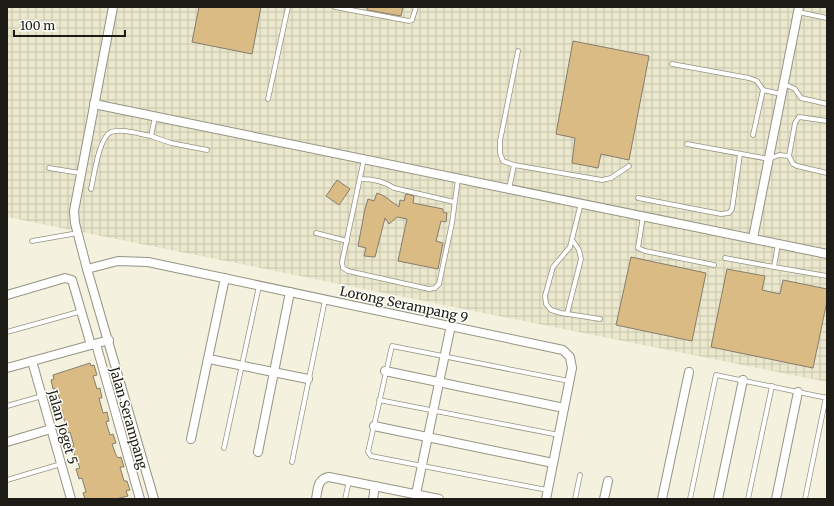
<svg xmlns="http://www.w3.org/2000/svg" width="834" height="506" font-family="Merriweather,serif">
<defs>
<pattern id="industrial-grid" width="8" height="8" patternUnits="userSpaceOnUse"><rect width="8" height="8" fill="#eae7cd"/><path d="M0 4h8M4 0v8" fill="none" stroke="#c8c6af"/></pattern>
</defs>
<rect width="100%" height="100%" fill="#f4f2df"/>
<path fill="url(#industrial-grid)" d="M7 7H827V382L7 217Z"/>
<g fill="#dabb84" stroke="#867d6d">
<path d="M199 7H261L252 54 192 42Z"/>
<path d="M367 7H403L401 16 367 10Z"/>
<path d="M573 41 649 56 629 160 601 154 598 168 572 163 575 138 556 134Z"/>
<path d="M337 180 350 189 339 205 326 196Z"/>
<path d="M377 193 384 196 399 207 400 200 404 201 406 194 414 196 413 203 443 209V212L447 213 446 222 441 221 436 241 443 243 438 269 398 261 407 219 397 217 389 224 385 218 375 257 364 256 366 248 358 246 365 209 368 199 374 201Z"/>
<path d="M631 257 706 273 692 341 616 325Z"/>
<path d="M727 269 765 276 762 290 780 294 783 280 827 289V301L813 368 711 347Z"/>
<path d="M90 363 91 366 94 365 97 375 93 376 97 389 100 388 102 398H99L102 409 103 413 107 412 109 421 106 422 110 435 113 434 116 443 112 444 116 455 118 458 121 457 124 467H120L124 481H127L130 490 126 491 128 496 116 499H85L83 493 86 492 82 478 79 479 76 469 80 468 71 447 74 446 70 432 67 433 62 410 59 411 56 401 60 400 56 388 53 389 51 380 54 379 53 375Z"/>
</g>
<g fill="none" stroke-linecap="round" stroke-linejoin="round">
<defs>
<g id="lane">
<path d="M335 7 409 21 412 20 416 7"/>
<path d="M798 12 827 18"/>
<path d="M672 64 749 78 757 81 763 90 781 94"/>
<path d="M784 84 795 89 801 98 827 104"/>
<path d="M268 99 288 7"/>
<path d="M753 135 763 90"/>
<path d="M151 136 171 143 207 150"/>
<path d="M687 144 769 159 779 155 789 156 793 164 797 166 827 173"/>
<path d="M789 156 795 123 799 117 827 121"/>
<path d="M364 159 342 262 343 268 348 271 429 289 435 288 439 284 452 223 458 179"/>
<path d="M514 165 503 161 500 153V141L518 51"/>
<path d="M49 168 80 173"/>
<path d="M360 179C372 179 384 181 394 188L454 202"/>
<path d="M91 189C94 176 99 137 111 132 122 128 139 134 151 136L155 117"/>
<path d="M509 189 514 165 602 180 611 178 629 166"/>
<path d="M638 198 721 214 729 213 732 209 740 154"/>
<path d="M581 203 570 247 553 267 545 296 546 304 551 310 561 313 600 319"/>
<path d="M643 216 638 248 645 251 714 265"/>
<path d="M316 233 347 241"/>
<path d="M32 241 78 233"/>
<path d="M725 258 774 267 778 244"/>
<path d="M774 267 827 276"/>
<path d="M567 314 581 259 579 250 573 241"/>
<path d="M7 332 82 311"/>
<path d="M379 400 559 435"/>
<path d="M7 406 42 396"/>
<path d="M224 448 259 286"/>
<path d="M292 462 325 300"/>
<path d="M7 480 61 464"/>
<path d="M547 490 371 456 368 452 392 346 569 381"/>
<path d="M345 499 349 481"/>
<path d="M575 499 580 475"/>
<path d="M690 499 716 375 827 398"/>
<path d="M748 499 772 386"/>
<path d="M805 499 826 397"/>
</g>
<g id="street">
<path d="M113 7 74 211 75 223 87 269 154 499"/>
<path d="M94 104 827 254"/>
<path d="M753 238 799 7"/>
<path d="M87 269 118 261 148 262 563 350 570 357 572 368 546 499"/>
<path d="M7 295 65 278 72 280 91 345"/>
<path d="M96 344 140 499"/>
<path d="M209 359 308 379"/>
<path d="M32 361 71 499"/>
<path d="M7 368 109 340"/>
<path d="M385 371 564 408"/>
<path d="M374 426 553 463"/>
<path d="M191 439 225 278"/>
<path d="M7 442 51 429"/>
<path d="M258 452 290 292"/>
<path d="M416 494 451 325"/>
<path d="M316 499C318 489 317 479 329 477L439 499"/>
<path d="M373 499 375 486"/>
<path d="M604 499 608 481"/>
<path d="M662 499 689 372"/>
<path d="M718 499 743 380"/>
<path d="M776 499 798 392"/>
</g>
</defs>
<use href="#lane" stroke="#969483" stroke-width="5.5"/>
<use href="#street" stroke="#969483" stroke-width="10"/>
<use href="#lane" stroke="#fff" stroke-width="4"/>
<use href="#street" stroke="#fff" stroke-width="8"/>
</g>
<g text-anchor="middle" stroke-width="3" stroke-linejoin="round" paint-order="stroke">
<g font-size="13" fill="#1c1b15" stroke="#fffffb">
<text transform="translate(404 304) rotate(12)" y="5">Lorong Serampang 9</text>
<text transform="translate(129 418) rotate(74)" y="5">Jalan Serampang</text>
<text transform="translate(63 427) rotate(74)" y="5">Jalan Joget 5</text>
</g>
</g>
<rect width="834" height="506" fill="none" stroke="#1c1b15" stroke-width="16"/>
<path d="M14 30v6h111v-6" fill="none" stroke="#1c1b15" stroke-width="2"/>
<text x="20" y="30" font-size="12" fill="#1c1b15" stroke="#fffffb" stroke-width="3" paint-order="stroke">100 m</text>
</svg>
